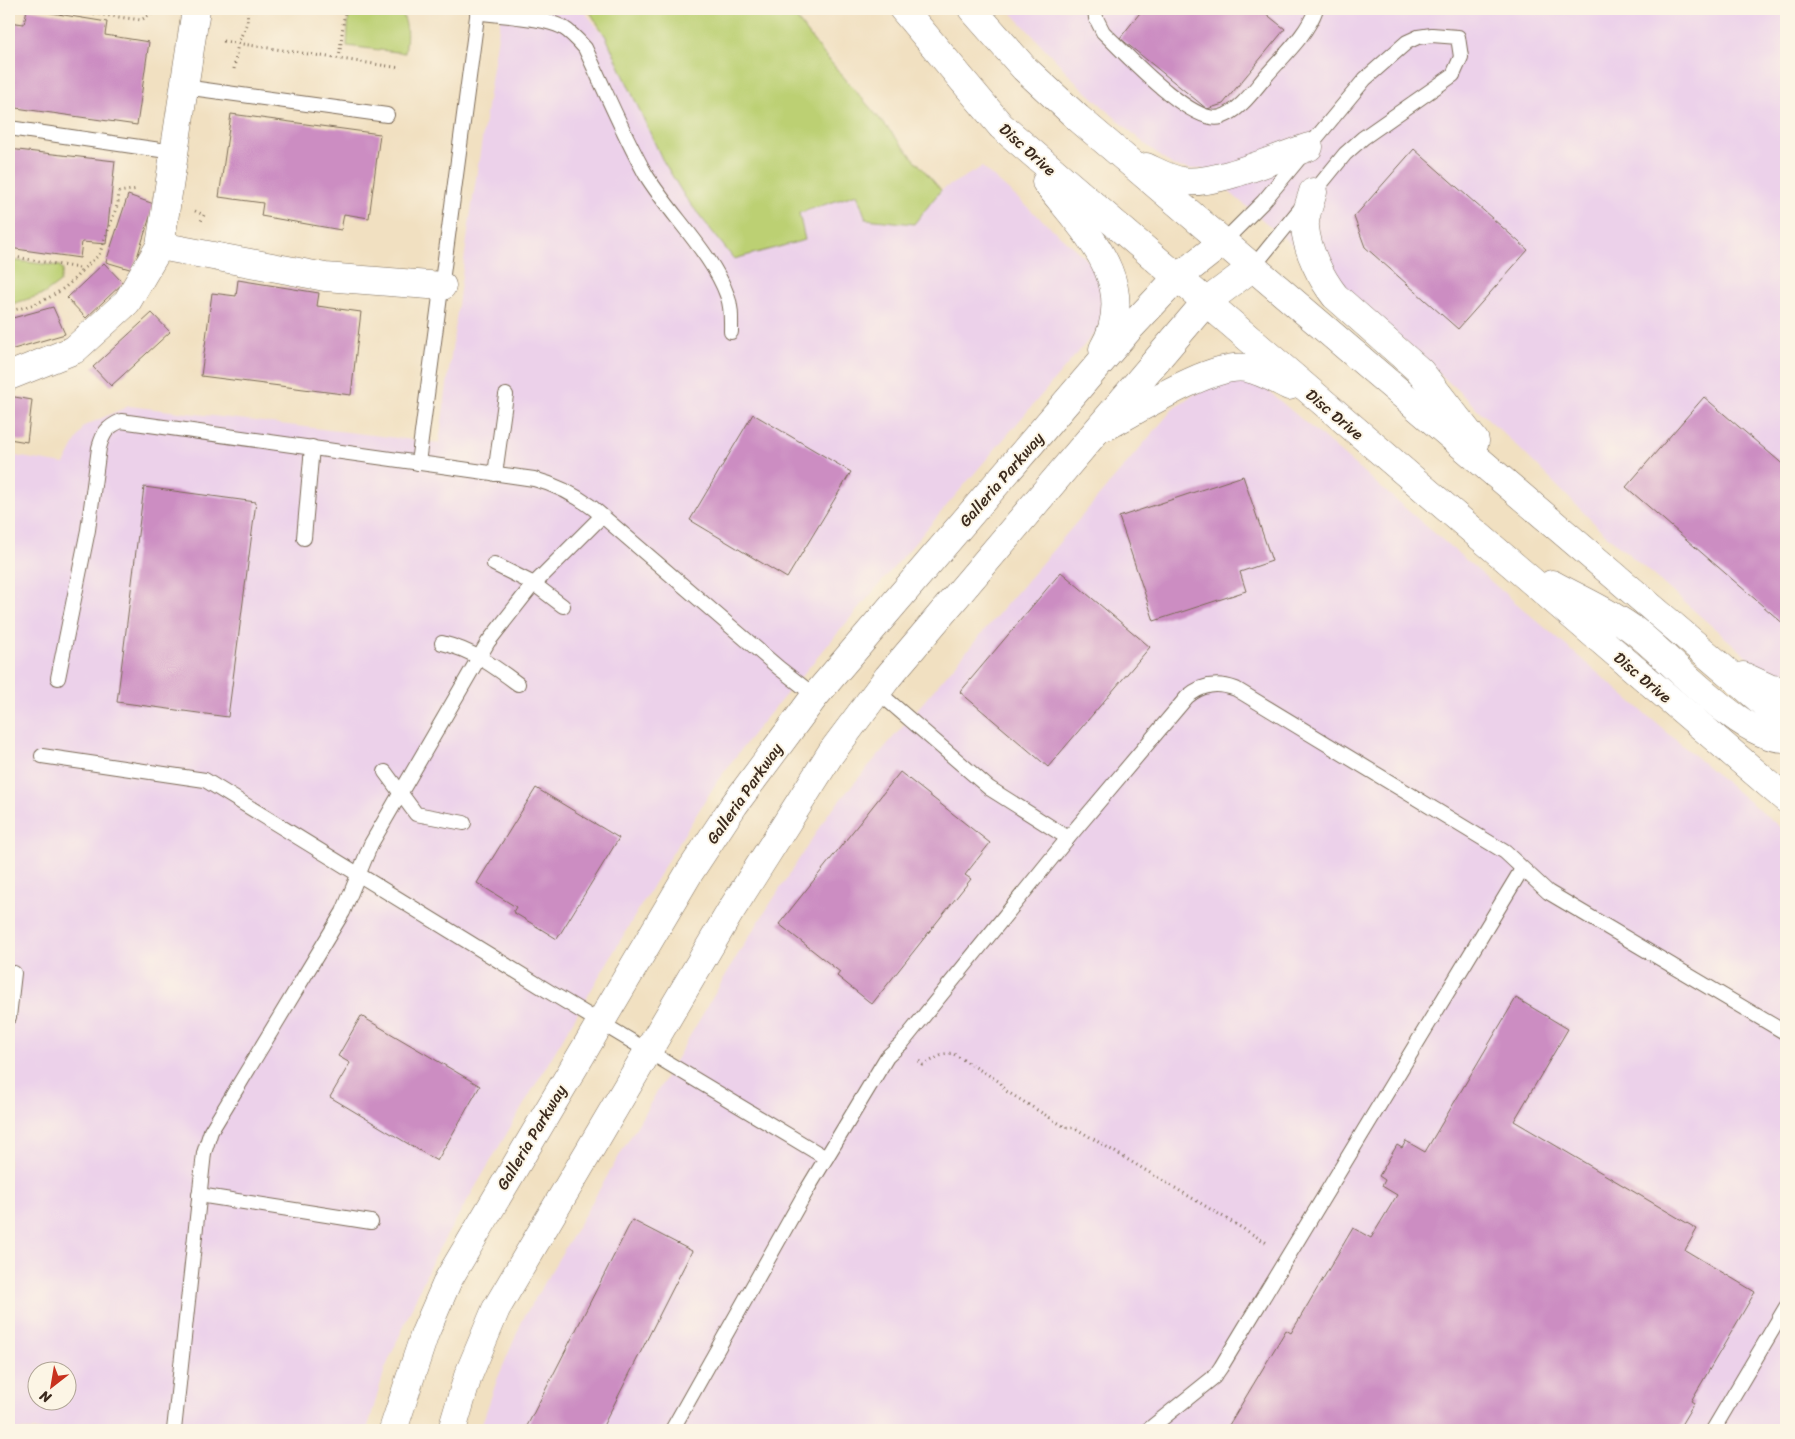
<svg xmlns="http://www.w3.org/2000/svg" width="1795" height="1439" font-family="Sriracha,sans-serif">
<rect width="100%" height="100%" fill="#fcf5e5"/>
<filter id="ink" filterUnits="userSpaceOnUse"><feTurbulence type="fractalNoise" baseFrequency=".02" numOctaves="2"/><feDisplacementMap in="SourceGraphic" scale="10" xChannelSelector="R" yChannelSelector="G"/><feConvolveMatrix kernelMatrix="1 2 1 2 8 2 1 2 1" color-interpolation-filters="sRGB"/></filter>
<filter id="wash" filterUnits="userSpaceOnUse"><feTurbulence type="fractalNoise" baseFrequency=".0096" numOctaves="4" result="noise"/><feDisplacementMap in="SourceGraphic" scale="20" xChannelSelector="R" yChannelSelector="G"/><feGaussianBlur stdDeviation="1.12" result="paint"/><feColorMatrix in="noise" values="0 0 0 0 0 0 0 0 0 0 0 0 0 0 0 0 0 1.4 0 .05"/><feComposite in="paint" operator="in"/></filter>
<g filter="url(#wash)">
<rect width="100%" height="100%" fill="#f1e0c1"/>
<g fill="#ecd1ea" fill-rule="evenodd">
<path d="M502 9H582L606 37 662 159 805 240 799 213 857 193 914 223 941 190 982 167 1091 263 1103 282 1105 315 1097 330 842 628 756 730 718 780 663 868 433 1259 385 1369 367 1430H9V455L64 464 84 426 129 406 439 443 470 218ZM38 1372H68V1402H38Z"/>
<path d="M1008 9H1786V690L1603 532 1520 449 1419 354 1340 285 1202 169H1189L1173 166 1140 140 1079 85Z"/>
<path d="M1237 380 1265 388 1718 776 1786 832V1430H480L497 1380 523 1319 740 951 828 814 1173 409 1188 398 1207 388Z"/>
</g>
<g fill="#bcd073" stroke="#7c7d48">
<path d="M349 9H399C409 22 407 37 405 53L347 46Z"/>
<path d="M588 9H789L823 53 941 190 914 224 866 219 857 194 799 213 805 240 734 259 685 197 662 159 606 37Z"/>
<path d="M9 260 60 266 63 270 60 282 44 294 9 305Z"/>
</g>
<g id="blocks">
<g fill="#cc8dc2">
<path d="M27 9 107 22 105 35 149 42 137 125 9 107V22L24 24Z"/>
<path d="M1143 9H1260L1285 29 1223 104 1207 109 1120 38Z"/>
<path d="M231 114 380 134 369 218 344 214 341 230 261 216 263 203 219 197Z"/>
<path d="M9 149 115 161 106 244 82 242 80 258 9 248Z"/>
<path d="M1414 149 1528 250 1458 329 1365 247 1354 217Z"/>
<path d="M128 195 154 204 133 270 106 262Z"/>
<path d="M104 263 123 283 86 318 67 298Z"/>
<path d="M238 280 319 293 317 306 361 312 351 395 201 376 212 293 236 296Z"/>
<path d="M53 307 65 334 10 350 9 319Z"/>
<path d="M152 313 170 332 111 386 93 367Z"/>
<path d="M9 396 32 400 27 442 9 439Z"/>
<path d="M1704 397 1786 467V626L1626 487Z"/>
<path d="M753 414 851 472 787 578 690 520Z"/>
<path d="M1243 476 1272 561 1240 572 1246 591 1154 621 1119 517Z"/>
<path d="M144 487 256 502 228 717 117 702Z"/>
<path d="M1061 572 1150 647 1048 767 960 692Z"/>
<path d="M900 772 990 843 965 875 971 879 872 1004 837 976 840 972 779 924Z"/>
<path d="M536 788 619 838 557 939 513 912 516 907 477 883Z"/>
<path d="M1516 998 1568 1029 1514 1121 1697 1229 1685 1250 1755 1292 1691 1401 1694 1403 1678 1430H1226L1286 1330 1291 1333 1353 1228 1371 1238 1397 1195 1382 1186 1385 1180 1379 1176 1397 1145 1402 1148 1406 1141 1425 1152Z"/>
<path d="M361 1016 480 1086 437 1161 330 1097 350 1063 338 1056Z"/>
<path d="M632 1220 692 1251 601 1430H525Z"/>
</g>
</g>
</g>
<g filter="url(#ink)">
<use href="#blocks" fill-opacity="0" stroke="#7b6a57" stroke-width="1"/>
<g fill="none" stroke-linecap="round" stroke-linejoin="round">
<defs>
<g id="lane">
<path d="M1095 9 1096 18 1103 32C1124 52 1192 126 1221 117 1240 111 1254 90 1266 76 1284 55 1307 35 1316 9"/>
<path d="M477 12C500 16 543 17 562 27 571 32 578 40 585 48 605 90 623 134 646 175 669 213 713 255 727 295 732 307 731 320 731 332"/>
<path d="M184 87 387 115"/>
<path d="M9 128 174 152"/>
<path d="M1223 242 1263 202 1365 79 1407 42 1418 37 1432 35 1458 37 1461 57 1453 75 1363 138 1345 154 1253 267"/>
<path d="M418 463 478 9"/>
<path d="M495 474 506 395"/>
<path d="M304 538 312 447"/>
<path d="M494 564 534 584 563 606"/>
<path d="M442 643C472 650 494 666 518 684"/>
<path d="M58 678 88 530 99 448C103 433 107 427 121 421L534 479C557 485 574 494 593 508L779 668 815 696"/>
<path d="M877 691 989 788 1068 838"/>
<path d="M42 756 205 780 553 994 826 1158"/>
<path d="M385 772 416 814 464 823"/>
<path d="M9 1017 14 973"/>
<path d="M199 1195 371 1222"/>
<path d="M174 1430 204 1153 211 1131 343 912 371 844 488 642 531 587 602 516"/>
<path d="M672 1430 808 1188 887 1057 902 1043 1068 838 1187 697C1202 684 1217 682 1236 689L1505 852 1548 892 1786 1033"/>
<path d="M1148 1430 1214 1377 1221 1367 1522 869"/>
<path d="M1713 1430 1786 1307"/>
</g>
<g id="street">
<path d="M196 9 160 246 325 277 442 286"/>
<path d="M9 376 74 350 127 302 160 246"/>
</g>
<g id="secondary">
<path d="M903 9 1001 126 1786 799"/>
<path d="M972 9 1024 68 1078 118 1786 722"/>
<path d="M1146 167C1157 172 1169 179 1182 181 1214 186 1276 158 1309 147"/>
<path d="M1046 182C1085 232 1141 283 1103 349"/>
<path d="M1313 192C1310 203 1304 216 1305 227 1307 251 1321 278 1335 296L1420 371 1475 441"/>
<path d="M1107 426C1138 410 1213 362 1246 368 1262 371 1275 379 1289 386"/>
<path d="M1552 584C1579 599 1610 612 1635 631 1669 657 1745 742 1786 738"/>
<path d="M1743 676 1771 689 1786 690"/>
<path d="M393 1430 425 1333 448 1280 689 873 734 805 815 696 1129 329 1176 279 1223 242"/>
<path d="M452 1430 468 1376 496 1309 730 912 831 753 888 677 1205 303 1253 267"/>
</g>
</defs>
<use href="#lane" stroke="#7b6a57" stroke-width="16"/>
<use href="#street" stroke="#7b6a57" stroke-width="29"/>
<use href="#secondary" stroke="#7b6a57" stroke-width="29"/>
<g stroke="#7b6a57" stroke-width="3" stroke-dasharray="1 4" stroke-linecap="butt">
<path d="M59 9 141 20 159 10 163 15"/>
<path d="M223 41 401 68"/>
<path d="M339 59 345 9"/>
<path d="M234 69 238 43 247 23 248 9"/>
<path d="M195 211 204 215 200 223"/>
<path d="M9 256 79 268 81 271C64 294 35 306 9 311"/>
<path d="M81 271 99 255 118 203 119 192 138 189"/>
<path d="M919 1061 923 1065 944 1054 952 1053 1000 1082 1006 1091 1065 1127 1075 1128 1267 1243"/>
</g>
<use href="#lane" stroke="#fff" stroke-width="14"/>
<use href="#street" stroke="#fff" stroke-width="28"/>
<use href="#secondary" stroke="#fff" stroke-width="28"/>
</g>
</g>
<g text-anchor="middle" stroke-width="4" stroke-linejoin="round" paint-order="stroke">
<g font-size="16" fill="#3b2a1e" stroke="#fcf5e5">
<text transform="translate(1028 149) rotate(42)" y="6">Disc Drive</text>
<text transform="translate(1335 414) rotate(40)" y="6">Disc Drive</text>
<text transform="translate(1001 479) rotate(-49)" y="6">Galleria Parkway</text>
<text transform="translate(1643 677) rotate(40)" y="6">Disc Drive</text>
<text transform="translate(744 793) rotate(-55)" y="6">Galleria Parkway</text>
<text transform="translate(531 1137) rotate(-59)" y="6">Galleria Parkway</text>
</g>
</g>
<rect width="1795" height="1439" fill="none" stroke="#fcf5e5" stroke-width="30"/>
<g transform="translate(52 1386) rotate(211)"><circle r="24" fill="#fcf5e5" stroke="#afa495"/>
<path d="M0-4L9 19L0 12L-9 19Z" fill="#c8321e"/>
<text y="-8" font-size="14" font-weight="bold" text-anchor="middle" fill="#3b2a1e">N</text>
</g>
</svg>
